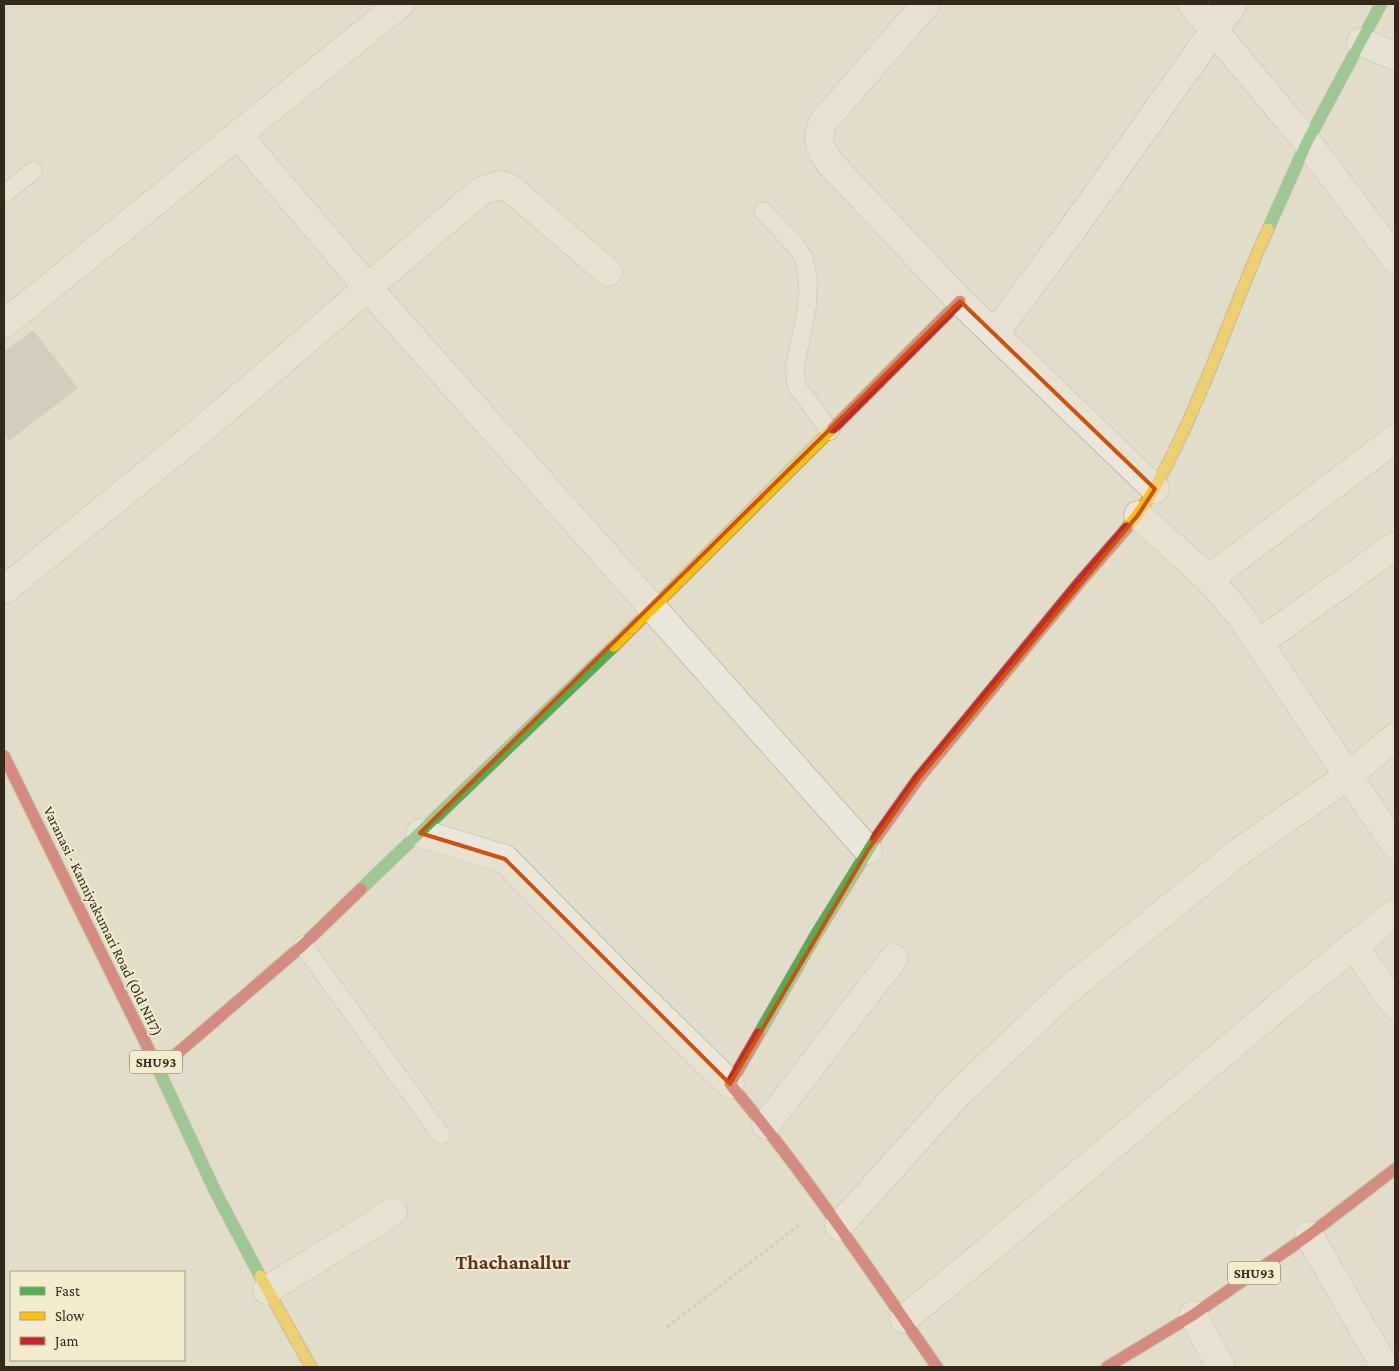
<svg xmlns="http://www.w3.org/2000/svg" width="1399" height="1371" font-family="'Crimson Pro',serif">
<rect width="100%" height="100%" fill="#e1ddc9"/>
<path fill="#c4bbaa" d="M33 330 78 388 9 441 4 435V352Z"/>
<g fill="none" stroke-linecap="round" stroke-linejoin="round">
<defs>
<g id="lane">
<path d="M4 194 33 171"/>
<path d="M763 211 795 245 804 258 808 279 807 307 795 366 796 385 830 431"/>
<path d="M303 945 441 1135"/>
</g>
<g id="street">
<path d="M926 4 823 122C816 141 818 145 829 162L960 301 1155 489"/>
<path d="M1192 4 1307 142 1395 259"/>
<path d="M1361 42 1395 56"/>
<path d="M238 135 368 288 868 850"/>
<path d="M4 324 400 4"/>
<path d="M995 333 1085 212 1233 4"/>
<path d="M1138 515 1209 579 1239 614 1395 845"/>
<path d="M1209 579 1395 439"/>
<path d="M4 590 198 433 481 191 500 185 511 189 608 272"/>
<path d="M1259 643 1395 546"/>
<path d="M420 833 505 859 625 981 730 1084"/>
<path d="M1353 945 1395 1005"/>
<path d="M766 1125 894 958"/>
<path d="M839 1226 957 1095 1069 989 1239 852 1349 775 1395 737"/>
<path d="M1309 1235 1385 1367"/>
<path d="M267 1290 393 1212"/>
<path d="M1193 1315 1221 1367"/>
<path d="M904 1319 980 1257 1296 992 1395 913"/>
</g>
<g id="fast">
<path d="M1268 229 1307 142 1381 4"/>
<path d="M361 889 614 646"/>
<path d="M759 1034 816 935 876 838"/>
<path d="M154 1060 215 1191 260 1276"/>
</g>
<g id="slow">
<path d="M1127 528C1148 503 1162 476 1176 447 1211 376 1235 301 1268 229"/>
<path d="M614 646 833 428"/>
<path d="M260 1276 311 1367"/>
</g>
<g id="jam">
<path d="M833 428 960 301"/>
<path d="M4 756 154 1060"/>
<path d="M876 838 918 779 1080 582 1127 528"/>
<path d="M759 1034 730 1084C806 1174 870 1271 937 1367"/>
<path d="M159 1069 303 945 361 889"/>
<path d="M1107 1367 1193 1315 1309 1235 1395 1169"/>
</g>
</defs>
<use href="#lane" stroke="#a6a193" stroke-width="19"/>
<use href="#street" stroke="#a6a193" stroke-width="29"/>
<use href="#fast" stroke="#959183" stroke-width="13"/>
<use href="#slow" stroke="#959183" stroke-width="13"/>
<use href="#jam" stroke="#959183" stroke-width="13"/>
<path stroke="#c2beb3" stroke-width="3" stroke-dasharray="4 2.5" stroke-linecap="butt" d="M667 1327 802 1223"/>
<use href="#lane" stroke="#eae6db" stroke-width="18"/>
<use href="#street" stroke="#eae6db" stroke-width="28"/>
<use href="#fast" stroke="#4caf50" stroke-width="11"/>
<use href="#slow" stroke="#ffc107" stroke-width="11"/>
<use href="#jam" stroke="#c62828" stroke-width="11"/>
</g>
<path d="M0 0H1399V1371H0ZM960 301 1155 489 1138 515 918 779 868 850 730 1084 505 859 420 833Z" fill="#e1ddc9" fill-opacity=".55" fill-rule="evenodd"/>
<path fill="none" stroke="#cd520e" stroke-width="4" stroke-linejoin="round" d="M960 301 1155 489 1138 515 918 779 868 850 730 1084 505 859 420 833Z"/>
<g text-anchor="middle" stroke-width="4" stroke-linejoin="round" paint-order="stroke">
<g fill="#f3ecce" stroke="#6d6451" stroke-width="1">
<rect x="130" y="1050.5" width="52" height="23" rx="4"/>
<rect x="1228" y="1261.5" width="52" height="23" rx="4"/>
</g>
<g font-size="14" font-weight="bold" fill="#332a1c">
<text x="156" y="1067">SHU93</text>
<text x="1254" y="1278">SHU93</text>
</g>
<g font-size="15" fill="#332a1c" stroke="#f3ecce">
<text transform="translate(103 921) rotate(64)" y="5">Varanasi - Kanniyakumari Road (Old NH7)</text>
</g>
<g font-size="20" font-weight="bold" fill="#5d321e" stroke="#f3ecce">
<text x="513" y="1269">Thachanallur</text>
</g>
</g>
<rect width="1399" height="1371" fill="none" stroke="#332a1c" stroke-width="10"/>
<rect x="10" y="1271" width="175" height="90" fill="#f3ecce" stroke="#a69e87"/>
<rect x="20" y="1287" width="25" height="8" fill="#4caf50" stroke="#a69e87"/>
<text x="55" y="1296" font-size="15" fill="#332a1c">Fast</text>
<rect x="20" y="1312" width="25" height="8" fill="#ffc107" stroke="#a69e87"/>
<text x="55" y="1321" font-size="15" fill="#332a1c">Slow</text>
<rect x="20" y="1337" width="25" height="8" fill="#c62828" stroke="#a69e87"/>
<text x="55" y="1346" font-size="15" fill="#332a1c">Jam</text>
</svg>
